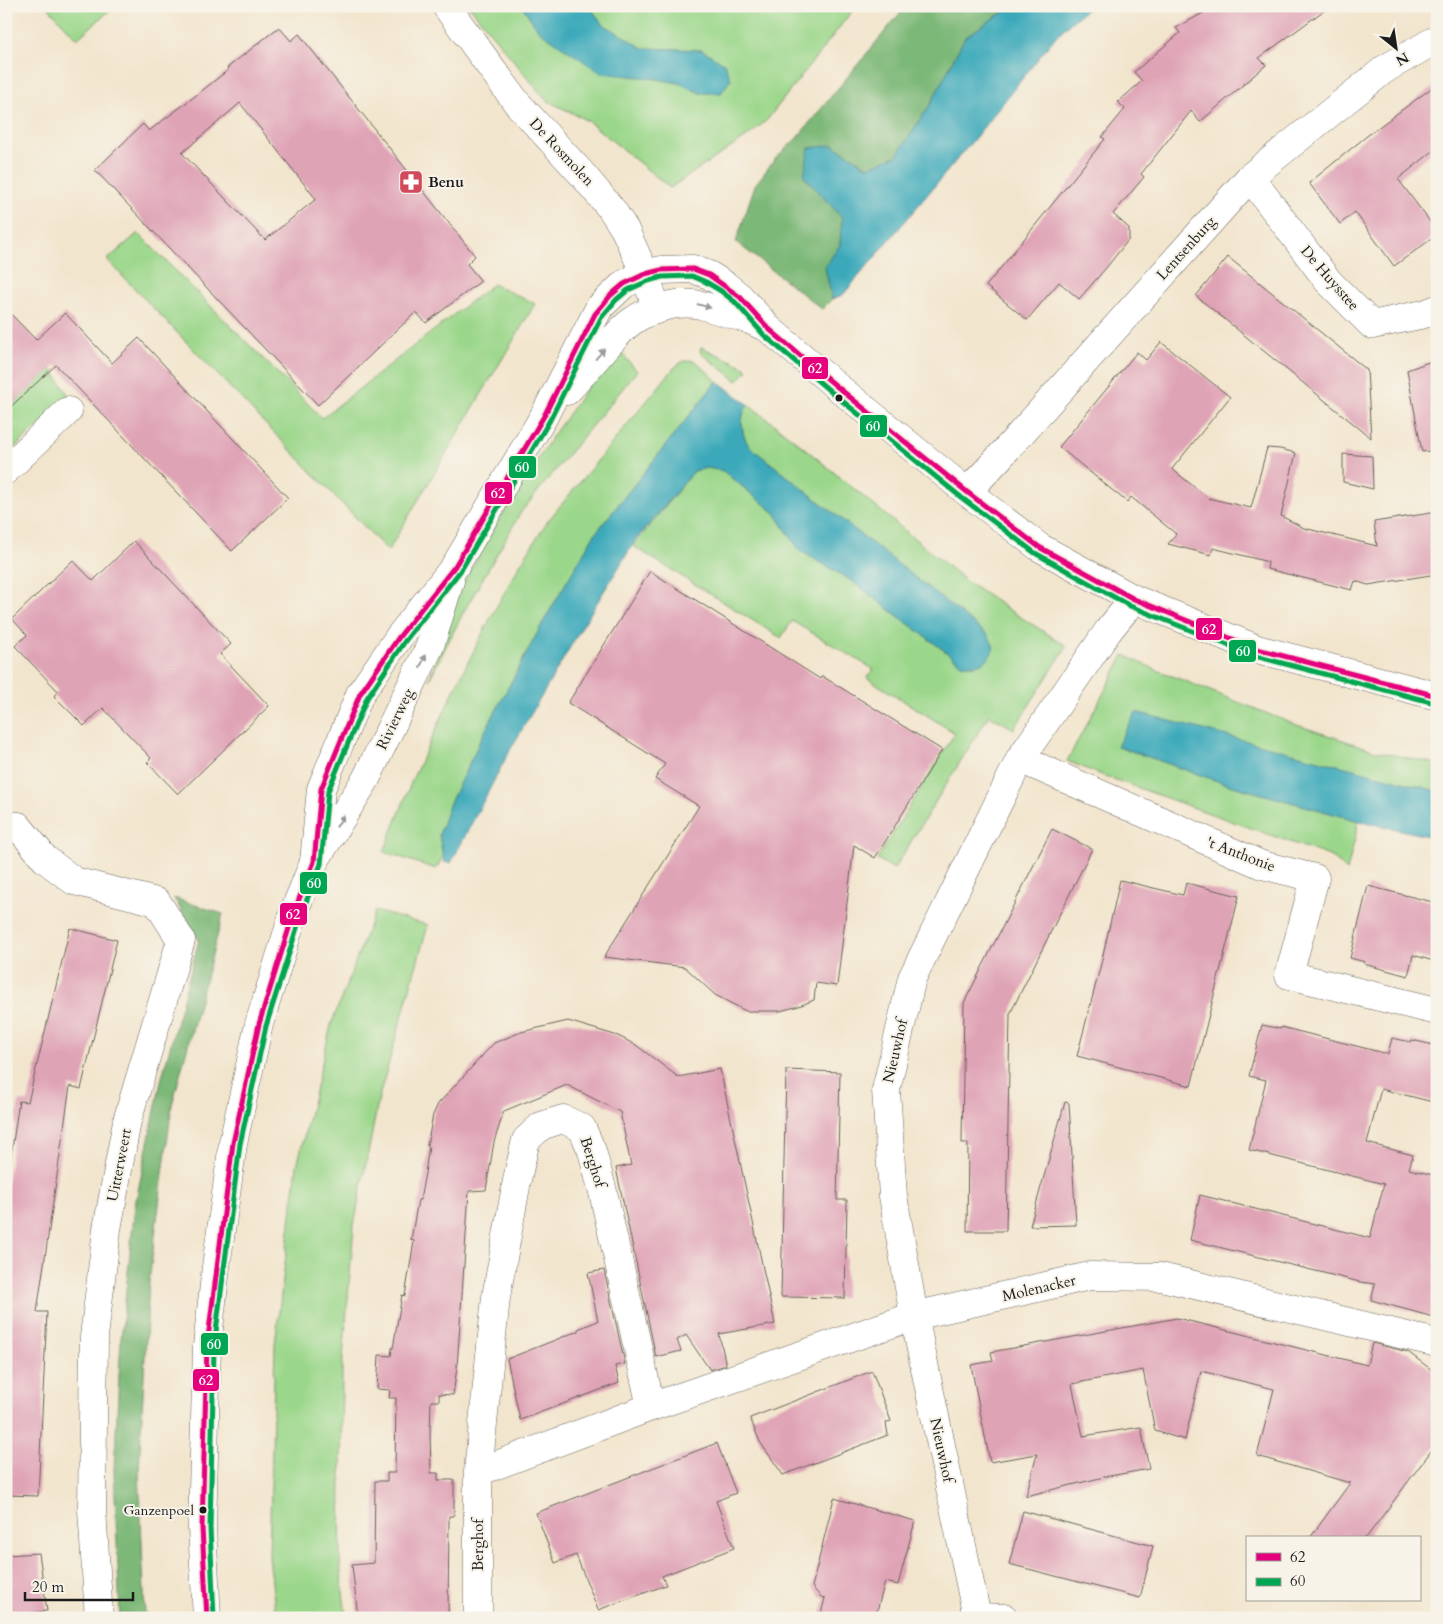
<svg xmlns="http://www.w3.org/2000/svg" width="1443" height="1624" font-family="Cardo,serif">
<rect width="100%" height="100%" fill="#f7f3e8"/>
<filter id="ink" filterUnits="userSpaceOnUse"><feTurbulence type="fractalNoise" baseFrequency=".02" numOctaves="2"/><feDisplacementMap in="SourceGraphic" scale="10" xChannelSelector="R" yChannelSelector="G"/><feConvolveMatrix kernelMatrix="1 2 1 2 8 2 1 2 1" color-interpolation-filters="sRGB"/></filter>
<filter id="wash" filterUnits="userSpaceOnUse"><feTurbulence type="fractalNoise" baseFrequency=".0096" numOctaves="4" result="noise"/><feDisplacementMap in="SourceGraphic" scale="20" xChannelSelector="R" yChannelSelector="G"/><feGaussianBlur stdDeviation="1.12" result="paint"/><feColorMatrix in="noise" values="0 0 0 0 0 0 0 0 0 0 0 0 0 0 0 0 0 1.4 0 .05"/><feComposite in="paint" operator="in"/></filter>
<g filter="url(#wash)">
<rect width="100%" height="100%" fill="#f2e5cd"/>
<g fill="#9bd78b" stroke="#5c7a54">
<path d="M47 6H115L77 39Z"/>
<path d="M469 6H522L539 31 657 79 679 83 700 93H721L731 79 702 50 643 48 603 24 589 6H856L767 120 748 136 670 188 588 121 546 100Z"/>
<path d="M138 233 322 418 493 284 535 304 388 551 107 260Z"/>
<path d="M6 311 28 335 71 398 6 455Z"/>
<path d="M701 347 745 367 748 370 737 381 700 352Z"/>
<path d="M619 350 637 371 521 512 463 613 429 680 459 591 499 520 552 437 594 378Z"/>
<path d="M690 360 697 362 717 381 594 535 541 626 483 735 449 805 439 835 443 857 436 869 384 852 413 778 460 678 491 617 521 563 547 522 674 368 682 362Z"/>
<path d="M748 404 797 442 966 581 1006 608 1067 646 1014 729 989 715 894 869 877 859 955 733 867 678 873 669 792 621 781 638 633 546 694 471 707 468 723 471 775 513 799 550 850 580 962 664 976 666 988 635 749 446C741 434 739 417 748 404Z"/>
<path d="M1124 655 1152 668 1291 723 1376 751 1437 764V791L1135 713 1117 746 1229 785 1359 821 1347 871 1332 857 1102 775 1067 761Z"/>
<path d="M375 911 428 925 379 1097 354 1225 342 1370 340 1564 346 1618H276L269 1556 275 1344 297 1166 331 1025Z"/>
</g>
<g fill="#7cb877" stroke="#4c6a4a">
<path d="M906 6H1012L965 37 930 105 896 156 869 167 833 145 804 176 842 218 840 245 825 267 832 299 822 309 736 242 755 185 776 158 797 138Z"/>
<path d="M174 898 223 914 172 1105 149 1282 139 1470 145 1616 120 1618 114 1470 121 1338 135 1205 162 1077 199 940Z"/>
</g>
<g fill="#3ba9ba" stroke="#2c626b">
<path d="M522 6H589L603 24 643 48 702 50 724 63 731 79 721 93H700L679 83 657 79 601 73 539 31Z"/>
<path d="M1012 6H1090L1057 35 971 143 843 295 832 299 825 267 840 245 842 218 804 176 809 148 833 145 868 167 896 156 930 105 965 37Z"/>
<path d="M717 381 748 404C739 417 741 434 749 446L988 635 994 647C988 665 979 666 962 664L850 580 799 550 775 513 723 471 707 468 694 471 635 541 582 627 509 752 451 863 444 862 439 835 449 805 483 735 541 626 594 535Z"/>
<path d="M1136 712 1437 791V838L1359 821 1229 785 1117 746Z"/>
</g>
<g id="blocks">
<g fill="#dfa3b6" fill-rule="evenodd">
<path d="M1211 6H1330L1259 58 1266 65 1200 122 1191 111 1141 174 1144 177 1113 214 1129 228V239L1106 268 1079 299 1059 282 1027 320 986 286 1105 139 1102 137 1125 109 1118 102 1142 81 1134 72 1180 33 1176 28 1203 13Z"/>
<path d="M279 27 291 41 299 34 475 256 467 264 481 281 426 323 416 312 318 405 95 170 143 124 149 131 199 93 228 70 227 68ZM240 103 316 199 265 240 182 153Z"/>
<path d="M1437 84V148L1398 179 1437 231V235L1394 266 1355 212 1340 224 1309 183 1368 135Z"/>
<path d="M1228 257 1367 370 1371 438 1196 296Z"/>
<path d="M6 309 36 340 65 313 112 363 139 338 288 498 232 551 56 365 6 411Z"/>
<path d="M1161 342 1230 397 1172 469 1208 498 1251 508 1267 448 1280 449 1296 453 1281 516 1304 528 1377 546 1374 522 1437 512V574L1368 585 1355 581 1352 590 1267 569 1268 562 1241 555 1213 548 1211 555 1168 544 1176 534 1131 497 1127 502 1059 447 1137 352 1146 360Z"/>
<path d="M1437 359V450L1422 452 1407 370Z"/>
<path d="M1343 454 1372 456 1373 489 1343 482Z"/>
<path d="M134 541 231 644 220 654 269 706 178 794 147 762 151 758 103 708 84 726 54 696 58 691 15 646 27 635 12 619 73 560 93 581Z"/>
<path d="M650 571 820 679 822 676 942 750 875 858 854 845 837 986 816 983 814 1000 799 1006 780 1011H746L715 995 685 967 604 957 699 806 655 779 665 764 568 703Z"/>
<path d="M1052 829 1092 849 1010 1014 1006 1231H967L968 1143H962L964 1003Z"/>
<path d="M1120 880 1183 895 1186 883 1239 896 1191 1086 1077 1056 1100 968Z"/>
<path d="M1368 886 1437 903V962L1413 955 1408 976 1364 964 1365 962 1350 958Z"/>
<path d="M70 928 117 940 81 1089 70 1086 37 1312H47L38 1496 6 1495V1190L19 1101 28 1102Z"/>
<path d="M568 1021 618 1036 636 1045 678 1077 720 1069 775 1324 719 1334 726 1365 710 1370 686 1335 677 1340 681 1351 656 1357 616 1168 631 1165 620 1112 567 1085 504 1111 494 1142 486 1190 469 1191 457 1368 453 1395 439 1394V1401H431L430 1433 431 1473H438V1480H454V1516H449L448 1618H358L352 1565 374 1563 375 1481H387V1473H395L396 1398H389L390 1390 377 1389 379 1355 391 1356 392 1348H393L402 1295 405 1296 414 1241 411 1240 418 1200H420L425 1173 429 1146H427L433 1115 438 1104 494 1043 521 1032Z"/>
<path d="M1262 1025 1281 1029V1027L1388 1054 1392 1038 1411 1042 1412 1040 1437 1046V1103L1381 1089 1367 1143 1413 1155 1409 1169 1437 1176V1318L1371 1300 1375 1284 1360 1282 1190 1240 1200 1195 1370 1238 1384 1184 1249 1150 1266 1080 1249 1076Z"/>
<path d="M786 1070 840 1072 837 1200H847L845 1298 781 1297Z"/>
<path d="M1065 1102 1069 1103 1076 1225 1030 1226Z"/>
<path d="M604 1270 625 1364 615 1366 619 1383 520 1420 507 1359 578 1331V1329L598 1321 588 1273Z"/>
<path d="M1177 1318 1367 1365 1372 1343 1408 1352 1437 1374V1443L1366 1538H1310L1350 1483 1257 1456 1274 1389 1201 1371 1185 1440 1155 1431 1143 1370 1072 1384 1083 1436 1141 1427 1149 1469 1104 1477 1026 1496 1037 1454 990 1462 971 1365 993 1361 991 1352Z"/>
<path d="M872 1371 891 1421 886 1423 888 1435 783 1475 760 1442 750 1418Z"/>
<path d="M717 1443 736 1493 716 1501 734 1548 662 1576 666 1585 598 1610 576 1555 555 1563 536 1513Z"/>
<path d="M834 1498 915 1521 898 1585 885 1582 875 1618H820L825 1598 821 1597 812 1587Z"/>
<path d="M1023 1511 1153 1546 1140 1598 1009 1564Z"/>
<path d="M39 1553 47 1611 6 1616V1555Z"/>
</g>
</g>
</g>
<g filter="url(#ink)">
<use href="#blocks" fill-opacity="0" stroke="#67625a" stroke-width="1"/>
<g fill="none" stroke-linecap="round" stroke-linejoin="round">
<defs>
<g id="minor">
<path d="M446 6 517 103 583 175 613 211 625 230 645 274 657 310"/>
<path d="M1250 177 1328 281 1372 325 1424 314 1437 309"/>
<path d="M6 470 68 411"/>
<path d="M967 492 997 460 1250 177 1385 69 1437 39"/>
<path d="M1020 759 1262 865 1315 878 1289 975 1437 1011"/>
<path d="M6 825 18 826 45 859 74 881 157 902 181 940 127 1121 107 1229 94 1337 92 1509 99 1618"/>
<path d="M651 1407 914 1316 1090 1276 1161 1277 1437 1343"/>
<path d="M977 1617 914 1316 893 1196 886 1090 912 978 1020 759 1108 631 1134 599"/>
<path d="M478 1618V1472L496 1297 518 1175 526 1140 541 1126 563 1119 582 1128 592 1151 603 1192 651 1407 478 1472"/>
<path d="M973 1618 977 1617 1004 1618"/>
</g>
<g id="tertiary">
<path d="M567 391C580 377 593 362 606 347 614 339 621 329 631 322 650 308 678 300 701 305L750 320 763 326"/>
<path d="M314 862 321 789 360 694 399 637 455 566 544 416 599 308 624 284 645 274 661 270 693 269 709 275 725 285 740 297 769 329 835 385 967 492 1039 547 1134 599 1257 649 1437 696"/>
<path d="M207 1618 202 1528 207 1346 216 1267 233 1143 259 1024 295 909 314 862 366 779 430 646 450 581"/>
</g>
</defs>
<use href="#minor" stroke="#67625a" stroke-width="29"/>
<use href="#tertiary" stroke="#67625a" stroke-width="29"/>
<use href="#minor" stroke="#fff" stroke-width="28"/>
<use href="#tertiary" stroke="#fff" stroke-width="28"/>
<defs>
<path id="bus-1" d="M207 1618 202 1528 207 1346 233 1143 259 1024 295 909 314 862 321 789 360 694 399 637 455 566 544 416 595 314 611 295 624 284 645 274 661 270 693 269 709 275 740 297 769 329 835 385 967 492 1039 547 1134 599 1257 649 1437 696"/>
<path id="bus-2" d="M214 1618 210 1528 214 1347 240 1144 266 1026 302 912 321 864 328 791 367 698 405 641 461 570 550 420 601 318 616 300 628 290 648 281 662 277 692 276 706 282 721 291 735 302 764 335 830 391 962 498 1035 553 1130 606 1255 656 1435 703"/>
</defs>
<use href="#bus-1" stroke="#f7f3e8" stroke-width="9"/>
<use href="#bus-2" stroke="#f7f3e8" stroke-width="9"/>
<use href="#bus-1" stroke="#e5007d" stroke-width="5"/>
<use href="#bus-2" stroke="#00a651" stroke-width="5"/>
</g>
<defs><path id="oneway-solid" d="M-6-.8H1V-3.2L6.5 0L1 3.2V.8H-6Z" transform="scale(1.25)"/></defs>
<g fill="#999">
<use href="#oneway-solid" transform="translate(704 306) rotate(16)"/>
<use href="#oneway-solid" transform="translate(600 354) rotate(-49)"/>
<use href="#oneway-solid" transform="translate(423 661) rotate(-64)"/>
<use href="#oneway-solid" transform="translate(340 821) rotate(-58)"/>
</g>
</g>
<defs>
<symbol id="pharmacy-square" viewBox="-11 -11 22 22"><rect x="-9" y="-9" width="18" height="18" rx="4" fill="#d1495b" stroke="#f7f3e8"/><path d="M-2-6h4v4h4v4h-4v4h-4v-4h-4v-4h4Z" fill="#fff"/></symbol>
</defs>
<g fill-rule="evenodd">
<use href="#pharmacy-square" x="397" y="168" width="28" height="28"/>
</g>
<g fill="#1c1c1c" stroke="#f7f3e8" stroke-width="2">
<circle cx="839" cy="398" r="4.5"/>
<circle cx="203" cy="1510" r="4.5"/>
</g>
<g text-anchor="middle" stroke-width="4" stroke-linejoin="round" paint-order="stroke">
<g font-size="14" fill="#1c1c1c" stroke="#f7f3e8" text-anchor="end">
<text x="194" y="1515">Ganzenpoel</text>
</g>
<g font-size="15" fill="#1c1c1c" stroke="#f7f3e8">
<text transform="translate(562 152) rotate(47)" y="5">De Rosmolen</text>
<text transform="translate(1186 248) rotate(-48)" y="5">Lentsenburg</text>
<text transform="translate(1330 278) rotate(49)" y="5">De Huysstee</text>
<text transform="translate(395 719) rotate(-64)" y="5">Rivierweg</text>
<text transform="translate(1241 854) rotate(21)" y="5">'t Anthonie</text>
<text transform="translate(895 1051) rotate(-77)" y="5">Nieuwhof</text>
<text transform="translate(593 1162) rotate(72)" y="5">Berghof</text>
<text transform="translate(119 1165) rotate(-79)" y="5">Uitterweert</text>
<text transform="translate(1039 1288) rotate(-13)" y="5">Molenacker</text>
<text transform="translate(942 1450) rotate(78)" y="5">Nieuwhof</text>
<text transform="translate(478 1545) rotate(-90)" y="5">Berghof</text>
</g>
<g font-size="15" font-weight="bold" fill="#1c1c1c" stroke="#f7f3e8" text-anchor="start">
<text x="428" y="187">Benu</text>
</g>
</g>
<g stroke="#f7f3e8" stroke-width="2">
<rect x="801" y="356" width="28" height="24" rx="5" fill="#e5007d"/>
<rect x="859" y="414" width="29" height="24" rx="5" fill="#00a651"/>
<rect x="508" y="455" width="29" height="24" rx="5" fill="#00a651"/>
<rect x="484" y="481" width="29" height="24" rx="5" fill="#e5007d"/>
<rect x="1195" y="617" width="28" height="24" rx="5" fill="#e5007d"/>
<rect x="1228" y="639" width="29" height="24" rx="5" fill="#00a651"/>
<rect x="299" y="871" width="29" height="24" rx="5" fill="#00a651"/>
<rect x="279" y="902" width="29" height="24" rx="5" fill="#e5007d"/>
<rect x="200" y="1332" width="29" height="24" rx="5" fill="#00a651"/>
<rect x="192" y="1368" width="28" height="24" rx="5" fill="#e5007d"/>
</g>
<g font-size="14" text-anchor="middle" font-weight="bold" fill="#fff">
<text x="815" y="373">62</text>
<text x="873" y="431">60</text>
<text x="522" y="472">60</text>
<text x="498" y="498">62</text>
<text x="1209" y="634">62</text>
<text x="1243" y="656">60</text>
<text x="314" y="888">60</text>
<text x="293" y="919">62</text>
<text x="214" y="1349">60</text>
<text x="206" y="1385">62</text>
</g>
<rect width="1443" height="1624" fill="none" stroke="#f7f3e8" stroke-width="25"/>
<rect x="1246" y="1536" width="175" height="65" fill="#f7f3e8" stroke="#9f9d96"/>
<rect x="1256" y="1553" width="25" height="8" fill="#e5007d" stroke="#9f9d96"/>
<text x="1290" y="1562" font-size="15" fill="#1c1c1c">62</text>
<rect x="1256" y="1578" width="25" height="8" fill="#00a651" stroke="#9f9d96"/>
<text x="1290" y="1586" font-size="15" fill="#1c1c1c">60</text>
<g transform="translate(1396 48) rotate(150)" stroke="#f7f3e8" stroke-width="4" paint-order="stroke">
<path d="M0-4L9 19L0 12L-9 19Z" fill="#1c1c1c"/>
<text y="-8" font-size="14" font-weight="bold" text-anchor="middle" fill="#1c1c1c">N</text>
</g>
<path d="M25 1592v8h108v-8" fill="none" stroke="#1c1c1c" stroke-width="2.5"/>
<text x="32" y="1592" font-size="15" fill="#1c1c1c" stroke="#f7f3e8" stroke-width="4" paint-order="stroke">20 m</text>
</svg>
